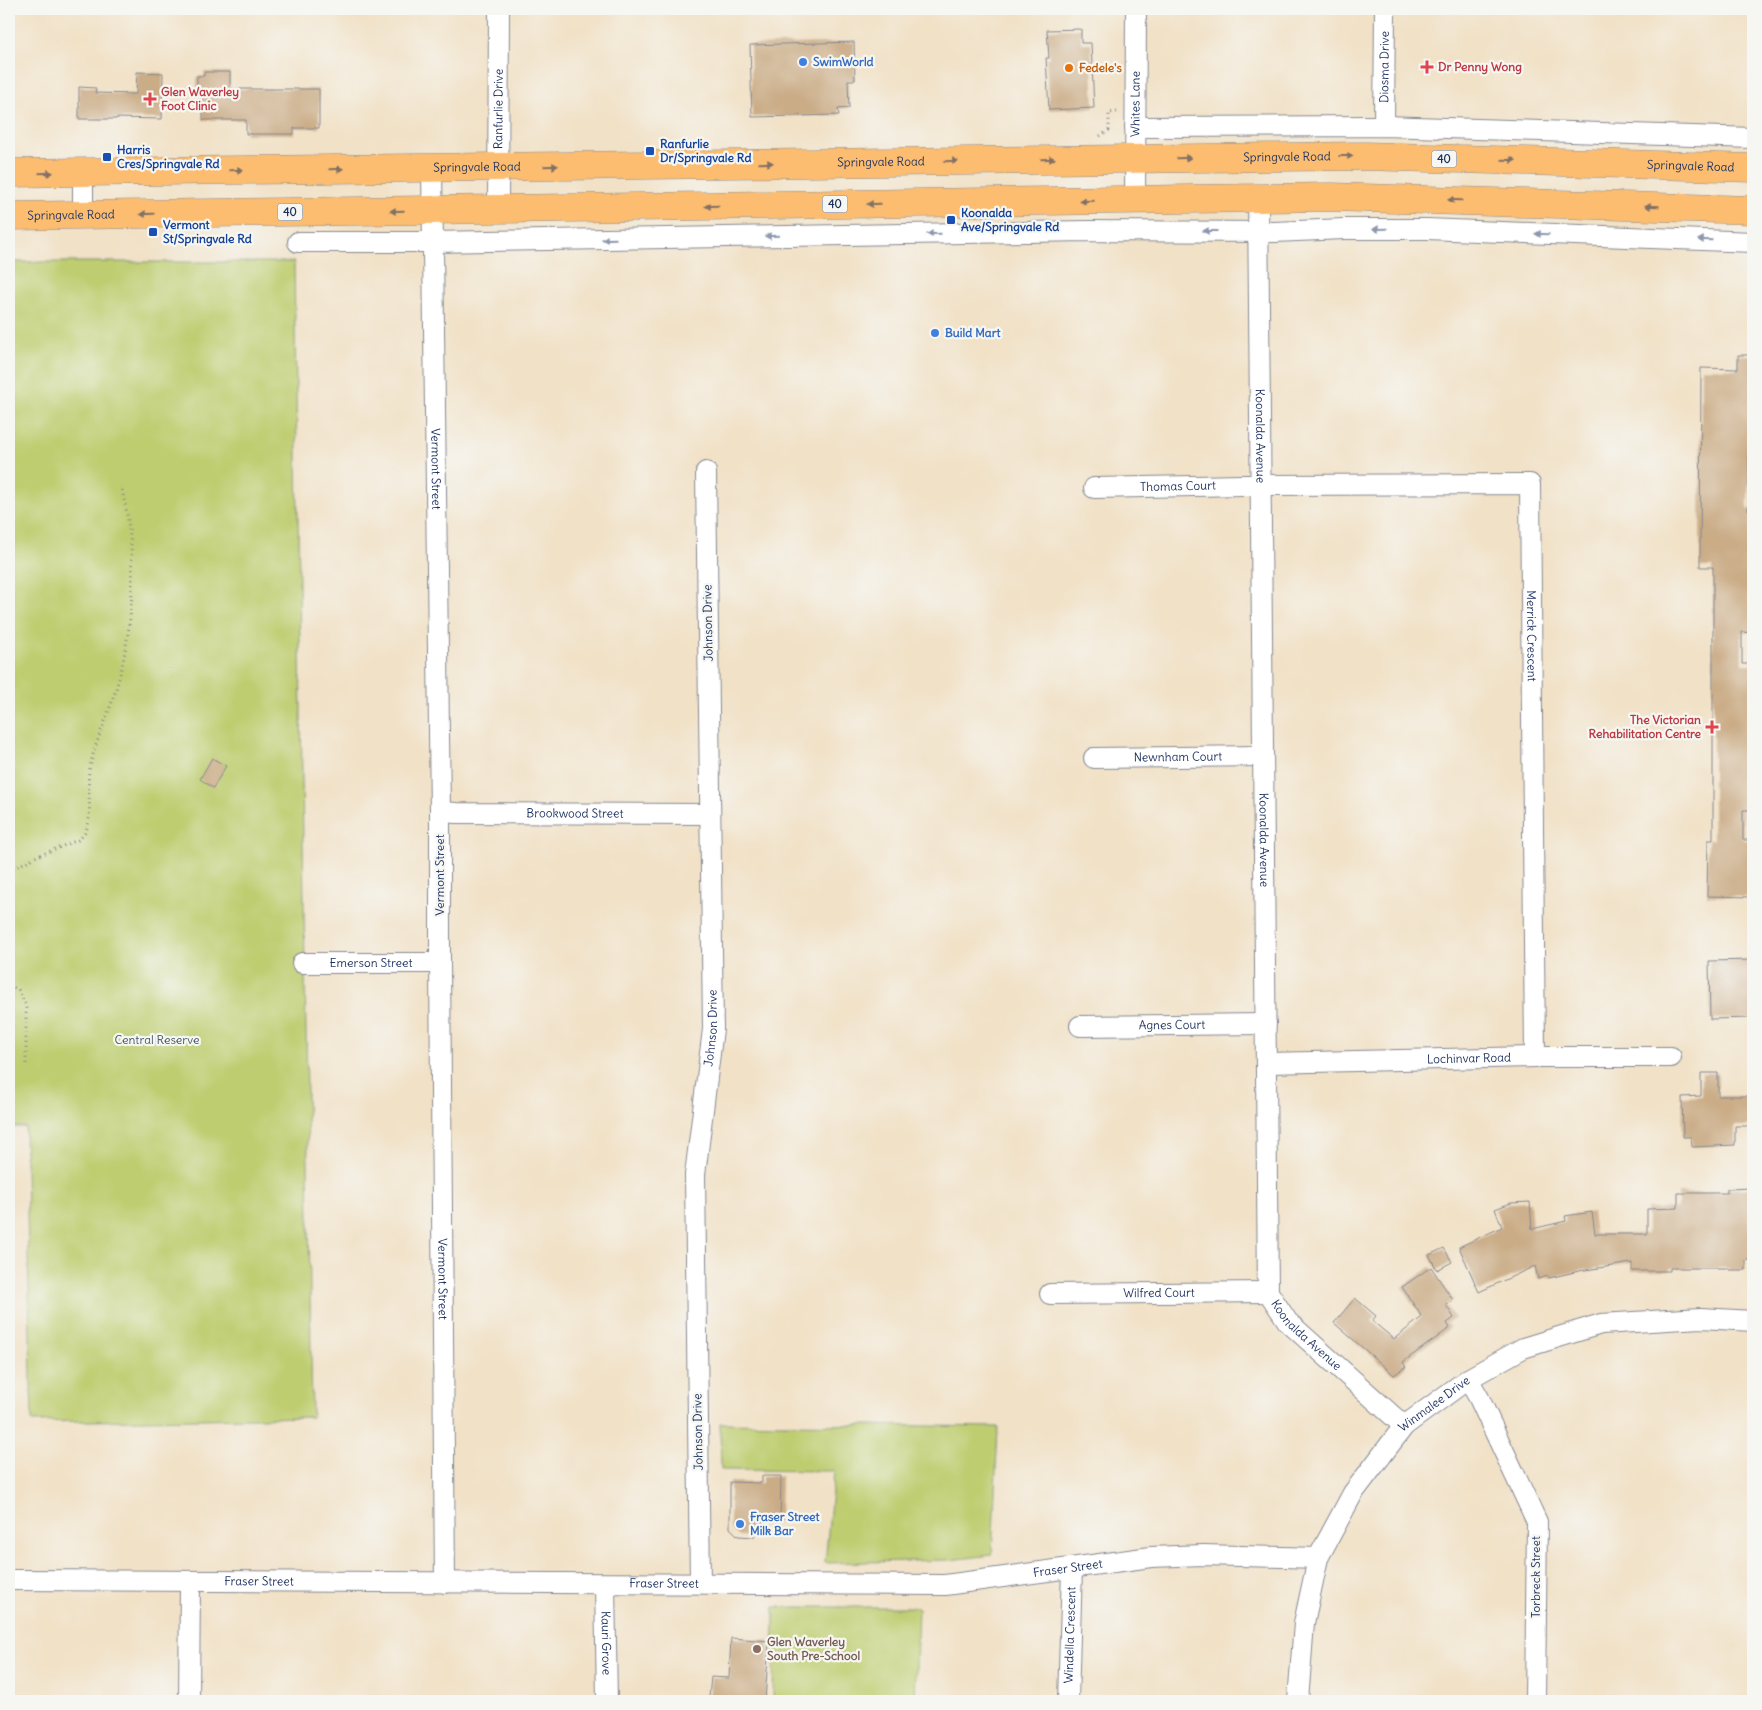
<svg xmlns="http://www.w3.org/2000/svg" width="1762" height="1710" font-family="Delius,sans-serif">
<rect width="100%" height="100%" fill="#f6f6f2"/>
<filter id="ink" filterUnits="userSpaceOnUse"><feTurbulence type="fractalNoise" baseFrequency=".02" numOctaves="2"/><feDisplacementMap in="SourceGraphic" scale="10" xChannelSelector="R" yChannelSelector="G"/><feConvolveMatrix kernelMatrix="1 2 1 2 8 2 1 2 1" color-interpolation-filters="sRGB"/></filter>
<filter id="wash" filterUnits="userSpaceOnUse"><feTurbulence type="fractalNoise" baseFrequency=".0096" numOctaves="4" result="noise"/><feDisplacementMap in="SourceGraphic" scale="20" xChannelSelector="R" yChannelSelector="G"/><feGaussianBlur stdDeviation="1.12" result="paint"/><feColorMatrix in="noise" values="0 0 0 0 0 0 0 0 0 0 0 0 0 0 0 0 0 1.4 0 .05"/><feComposite in="paint" operator="in"/></filter>
<g filter="url(#wash)">
<rect width="100%" height="100%" fill="#f1e1c6"/>
<g fill="#becd70" stroke="#6c7e67">
<path d="M9 262H294L312 1417 32 1422 25 1127H9Z"/>
<path d="M720 1423 998 1427 992 1555 950 1560 825 1563 834 1471 721 1470Z"/>
<path d="M774 1607H918L915 1701H773Z"/>
</g>
<g id="blocks">
<g fill="#caac86">
<path d="M1081 29V43H1091L1094 108 1049 110 1046 58H1049L1047 30Z"/>
<path d="M854 42 855 80H848L849 108 838 109 839 115 752 117 750 45Z"/>
<path d="M137 72 163 73 162 119 116 118V119H79V87L96 88 95 93 136 94Z"/>
<path d="M204 72H230V89H319V128H294V134H246V120H203V91H197V76H204Z"/>
<path d="M1738 355H1753V437H1749L1748 510H1753V633L1742 632V664H1753V810H1743V840H1753V897L1707 896 1708 840H1713V567H1700L1701 368 1738 369Z"/>
<path d="M212 758 226 766 213 788 200 779Z"/>
<path d="M1753 960V1018L1710 1019 1709 961Z"/>
<path d="M1701 1073H1718V1096H1753V1126H1735V1145L1692 1147 1691 1137H1683L1682 1097 1701 1096Z"/>
<path d="M1753 1188V1260H1746V1270H1729V1268H1670V1271H1632V1263L1579 1271 1549 1278 1548 1276 1538 1279 1535 1266 1479 1292 1459 1247 1502 1227 1495 1209 1511 1203 1530 1202 1532 1229 1566 1221 1565 1216 1592 1212 1595 1234H1647V1209L1678 1208V1193H1727V1189Z"/>
<path d="M1444 1248 1452 1262 1437 1270 1429 1255Z"/>
<path d="M1431 1267 1453 1300 1446 1305 1454 1318 1447 1323 1450 1328 1403 1362 1406 1367 1394 1375 1334 1323 1355 1298 1376 1316 1372 1321 1394 1339 1422 1317 1402 1287Z"/>
<path d="M762 1476H781L780 1521H754V1537L738 1536 730 1528V1482L762 1483Z"/>
<path d="M731 1638 769 1641 765 1701 709 1697 711 1677 729 1678Z"/>
</g>
</g>
</g>
<g filter="url(#ink)">
<use href="#blocks" fill-opacity="0" stroke="#868892" stroke-width="1"/>
<g fill="none" stroke-linecap="round" stroke-linejoin="round">
<defs>
<g id="minor">
<path id="s1" d="M1384 126 1385 9"/>
<path d="M1135 127 1384 126 1753 138"/>
<path id="s2" d="M432 167 440 812V963L445 1583"/>
<path id="s3" d="M1258 198 1268 1292 1288 1322 1404 1426"/>
<path id="s4" d="M1135 200 1136 9"/>
<path id="s5" d="M498 209 499 9"/>
<path d="M83 215V172"/>
<path d="M298 242H433L1088 231 1274 232 1344 229H1427L1753 242"/>
<path id="s6" d="M1094 488 1243 485 1530 484 1535 1057"/>
<path id="s7" d="M1094 758 1262 756"/>
<path id="s8" d="M440 812 457 813 710 814"/>
<path id="s9" d="M302 963H440"/>
<path id="s10" d="M1080 1026 1266 1024"/>
<path id="s11" d="M1267 1063 1535 1057H1671"/>
<path id="s12" d="M1050 1294 1268 1292"/>
<path d="M1468 1379 1479 1398 1537 1522 1535 1701"/>
<path id="s13" d="M9 1580 945 1585 1151 1557 1203 1555 1318 1558"/>
<path id="s14" d="M700 1583 695 1175 713 1029 706 472"/>
<path id="s15" d="M605 1584 607 1701"/>
<path d="M189 1701 190 1581"/>
<path id="s16" d="M1068 1701 1072 1569"/>
<path id="s17" d="M1298 1701 1304 1623 1318 1558 1353 1493 1404 1426 1468 1379 1523 1348 1601 1324 1701 1318 1753 1321"/>
</g>
<g id="highway">
<path id="s18" d="M9 173 1365 156 1753 168"/>
<path id="s19" d="M9 216 1331 197 1753 210"/>
</g>
</defs>
<use href="#minor" stroke="#868892" stroke-width="22"/>
<use href="#highway" stroke="#868892" stroke-width="29"/>
<g stroke="#868892" stroke-width="3" stroke-dasharray="1 4" stroke-linecap="butt">
<path d="M1100 136 1109 130V113L1117 112"/>
<path d="M9 871 35 857 78 840C97 828 86 792 89 772 94 743 108 717 116 689 135 623 138 553 121 486"/>
<path d="M9 986 18 989 26 1006V1066"/>
</g>
<use href="#minor" stroke="#fff" stroke-width="20"/>
<use href="#highway" stroke="#fcbd6f" stroke-width="28"/>
</g>
<defs><path id="oneway-solid" d="M-6-.8H1V-3.2L6.5 0L1 3.2V.8H-6Z" transform="scale(1.25)"/></defs>
<g fill="#806f66">
<use href="#oneway-solid" transform="translate(1346 156)"/>
<use href="#oneway-solid" transform="translate(1184 158) rotate(-1)"/>
<use href="#oneway-solid" transform="translate(1048 159) rotate(-1)"/>
<use href="#oneway-solid" transform="translate(1509 160) rotate(1)"/>
<use href="#oneway-solid" transform="translate(951 161) rotate(-1)"/>
<use href="#oneway-solid" transform="translate(766 163) rotate(-1)"/>
<use href="#oneway-solid" transform="translate(551 166) rotate(-1)"/>
<use href="#oneway-solid" transform="translate(336 169) rotate(-1)"/>
<use href="#oneway-solid" transform="translate(236 170) rotate(-1)"/>
<use href="#oneway-solid" transform="translate(46 173) rotate(-1)"/>
<use href="#oneway-solid" transform="translate(1455 200) rotate(-178)"/>
<use href="#oneway-solid" transform="translate(1087 201) rotate(179)"/>
<use href="#oneway-solid" transform="translate(874 204) rotate(179)"/>
<use href="#oneway-solid" transform="translate(712 206) rotate(179)"/>
<use href="#oneway-solid" transform="translate(1652 206) rotate(-178)"/>
<use href="#oneway-solid" transform="translate(397 211) rotate(179)"/>
<use href="#oneway-solid" transform="translate(147 214) rotate(179)"/>
</g>
<g fill="#8d97ae">
<use href="#oneway-solid" transform="translate(1380 229) rotate(179)"/>
<use href="#oneway-solid" transform="translate(1210 231) rotate(-180)"/>
<use href="#oneway-solid" transform="translate(934 234) rotate(179)"/>
<use href="#oneway-solid" transform="translate(1542 234) rotate(-178)"/>
<use href="#oneway-solid" transform="translate(772 236) rotate(179)"/>
<use href="#oneway-solid" transform="translate(609 239) rotate(179)"/>
<use href="#oneway-solid" transform="translate(1705 240) rotate(-178)"/>
</g>
</g>
<g fill="#3f7fe0" stroke="#f6f6f2" stroke-width="2">
<circle cx="803" cy="62" r="5"/>
<circle cx="935" cy="333" r="5"/>
<circle cx="740" cy="1524" r="5"/>
</g>
<g fill="#e0444e" stroke="#f6f6f2" stroke-width="2">
<path d="M1424.5 59.5h5v5h5v5h-5v5h-5v-5h-5v-5h5z"/>
<path d="M147.5 91.5h5v5h5v5h-5v5h-5v-5h-5v-5h5z"/>
<path d="M1709.5 719.5h5v5h5v5h-5v5h-5v-5h-5v-5h5z"/>
</g>
<circle fill="#e8710a" stroke="#f6f6f2" stroke-width="2" cx="1069" cy="68" r="5"/>
<g fill="#1a4fb4" stroke="#f6f6f2" stroke-width="2">
<rect x="645" y="146" width="10" height="10" rx="2.5"/>
<rect x="102" y="152" width="10" height="10" rx="2.5"/>
<rect x="946" y="215" width="10" height="10" rx="2.5"/>
<rect x="148" y="227" width="10" height="10" rx="2.5"/>
</g>
<circle fill="#8d6e63" stroke="#f6f6f2" stroke-width="2" cx="757" cy="1649" r="5"/>
<g text-anchor="middle" stroke-width="4.5" stroke-linejoin="round" paint-order="stroke">
<g fill="#f6f6f2" stroke="#5d6b8a" stroke-width="1">
<rect x="1431.5" y="150.5" width="25" height="17" rx="4"/>
<rect x="822.5" y="195.5" width="25" height="17" rx="4"/>
<rect x="277.5" y="203.5" width="25" height="17" rx="4"/>
</g>
<g font-size="11" font-weight="bold" fill="#1b2f5e">
<text x="1444" y="163">40</text>
<text x="835" y="208">40</text>
<text x="290" y="216">40</text>
</g>
<g font-size="12" font-weight="bold" fill="#366cbe" stroke="#f6f6f2" text-anchor="start">
<text x="813" y="66">SwimWorld</text>
<text x="945" y="337">Build Mart</text>
<text x="750" y="1521">Fraser Street<tspan x="750" dy="14">Milk Bar</tspan></text>
</g>
<g font-size="12" fill="#1b2f5e" stroke="#f6f6f2">
<text dy="4" stroke="none"><textPath href="#s1" startOffset="59">Diosma Drive</textPath></text>
<text dy="4" stroke="none"><textPath href="#s4" startOffset="96">Whites Lane</textPath></text>
<text dy="4" stroke="none"><textPath href="#s5" startOffset="100">Ranfurlie Drive</textPath></text>
<text dy="4" stroke="none"><textPath href="#s18" startOffset="1278">Springvale Road</textPath></text>
<text dy="4" stroke="none"><textPath href="#s18" startOffset="872">Springvale Road</textPath></text>
<text dy="4" stroke="none"><textPath href="#s18" startOffset="1682">Springvale Road</textPath></text>
<text dy="4" stroke="none"><textPath href="#s18" startOffset="468">Springvale Road</textPath></text>
<text dy="4" stroke="none"><textPath href="#s19" startOffset="62">Springvale Road</textPath></text>
<text dy="4" stroke="none"><textPath href="#s3" startOffset="238">Koonalda Avenue</textPath></text>
<text dy="4" stroke="none"><textPath href="#s2" startOffset="302">Vermont Street</textPath></text>
<text dy="4" stroke="none"><textPath href="#s6" startOffset="84">Thomas Court</textPath></text>
<text transform="translate(708 623) rotate(-91)" y="4">Johnson Drive</text>
<text dy="4" stroke="none"><textPath href="#s6" startOffset="588">Merrick Crescent</textPath></text>
<text dy="4" stroke="none"><textPath href="#s7" startOffset="84">Newnham Court</textPath></text>
<text dy="4" stroke="none"><textPath href="#s8" startOffset="135">Brookwood Street</textPath></text>
<text dy="4" stroke="none"><textPath href="#s3" startOffset="642">Koonalda Avenue</textPath></text>
<text transform="translate(440 875) rotate(-90)" y="4">Vermont Street</text>
<text dy="4" stroke="none"><textPath href="#s9" startOffset="69">Emerson Street</textPath></text>
<text dy="4" stroke="none"><textPath href="#s10" startOffset="92">Agnes Court</textPath></text>
<text dy="4" stroke="none"><textPath href="#s14" startOffset="556">Johnson Drive</textPath></text>
<text dy="4" stroke="none"><textPath href="#s11" startOffset="202">Lochinvar Road</textPath></text>
<text dy="4" stroke="none"><textPath href="#s2" startOffset="1112">Vermont Street</textPath></text>
<text dy="4" stroke="none"><textPath href="#s12" startOffset="109">Wilfred Court</textPath></text>
<text dy="4" stroke="none"><textPath href="#s3" startOffset="1152">Koonalda Avenue</textPath></text>
<text dy="4" stroke="none"><textPath href="#s17" startOffset="340">Winmalee Drive</textPath></text>
<text transform="translate(698 1432) rotate(-91)" y="4">Johnson Drive</text>
<text dy="4" stroke="none"><textPath href="#s13" startOffset="1060">Fraser Street</textPath></text>
<text transform="translate(1536 1577) rotate(-90)" y="4">Torbreck Street</text>
<text dy="4" stroke="none"><textPath href="#s13" startOffset="250">Fraser Street</textPath></text>
<text dy="4" stroke="none"><textPath href="#s13" startOffset="655">Fraser Street</textPath></text>
<text dy="4" stroke="none"><textPath href="#s16" startOffset="66">Windella Crescent</textPath></text>
<text dy="4" stroke="none"><textPath href="#s15" startOffset="59">Kauri Grove</textPath></text>
</g>
<g font-size="12" font-weight="bold" fill="#be3a42" stroke="#f6f6f2" text-anchor="start">
<text x="1438" y="71">Dr Penny Wong</text>
<text x="161" y="96">Glen Waverley<tspan x="161" dy="14">Foot Clinic</tspan></text>
<text x="1701" y="724" text-anchor="end">The Victorian<tspan x="1701" dy="14">Rehabilitation Centre</tspan></text>
</g>
<g font-size="12" font-weight="bold" fill="#c56008" stroke="#f6f6f2" text-anchor="start">
<text x="1079" y="72">Fedele's</text>
</g>
<g font-size="12" font-weight="bold" fill="#164399" stroke="#f6f6f2" text-anchor="start">
<text x="660" y="148">Ranfurlie<tspan x="660" dy="14">Dr/Springvale Rd</tspan></text>
<text x="117" y="154">Harris<tspan x="117" dy="14">Cres/Springvale Rd</tspan></text>
<text x="961" y="217">Koonalda<tspan x="961" dy="14">Ave/Springvale Rd</tspan></text>
<text x="163" y="229">Vermont<tspan x="163" dy="14">St/Springvale Rd</tspan></text>
</g>
<g font-size="12" fill="#445662" stroke="#f6f6f2">
<text x="157" y="1044">Central Reserve</text>
</g>
<g font-size="12" font-weight="bold" fill="#785e54" stroke="#f6f6f2" text-anchor="start">
<text x="767" y="1646">Glen Waverley<tspan x="767" dy="14">South Pre-School</tspan></text>
</g>
</g>
<rect width="1762" height="1710" fill="none" stroke="#f6f6f2" stroke-width="30"/>
</svg>
